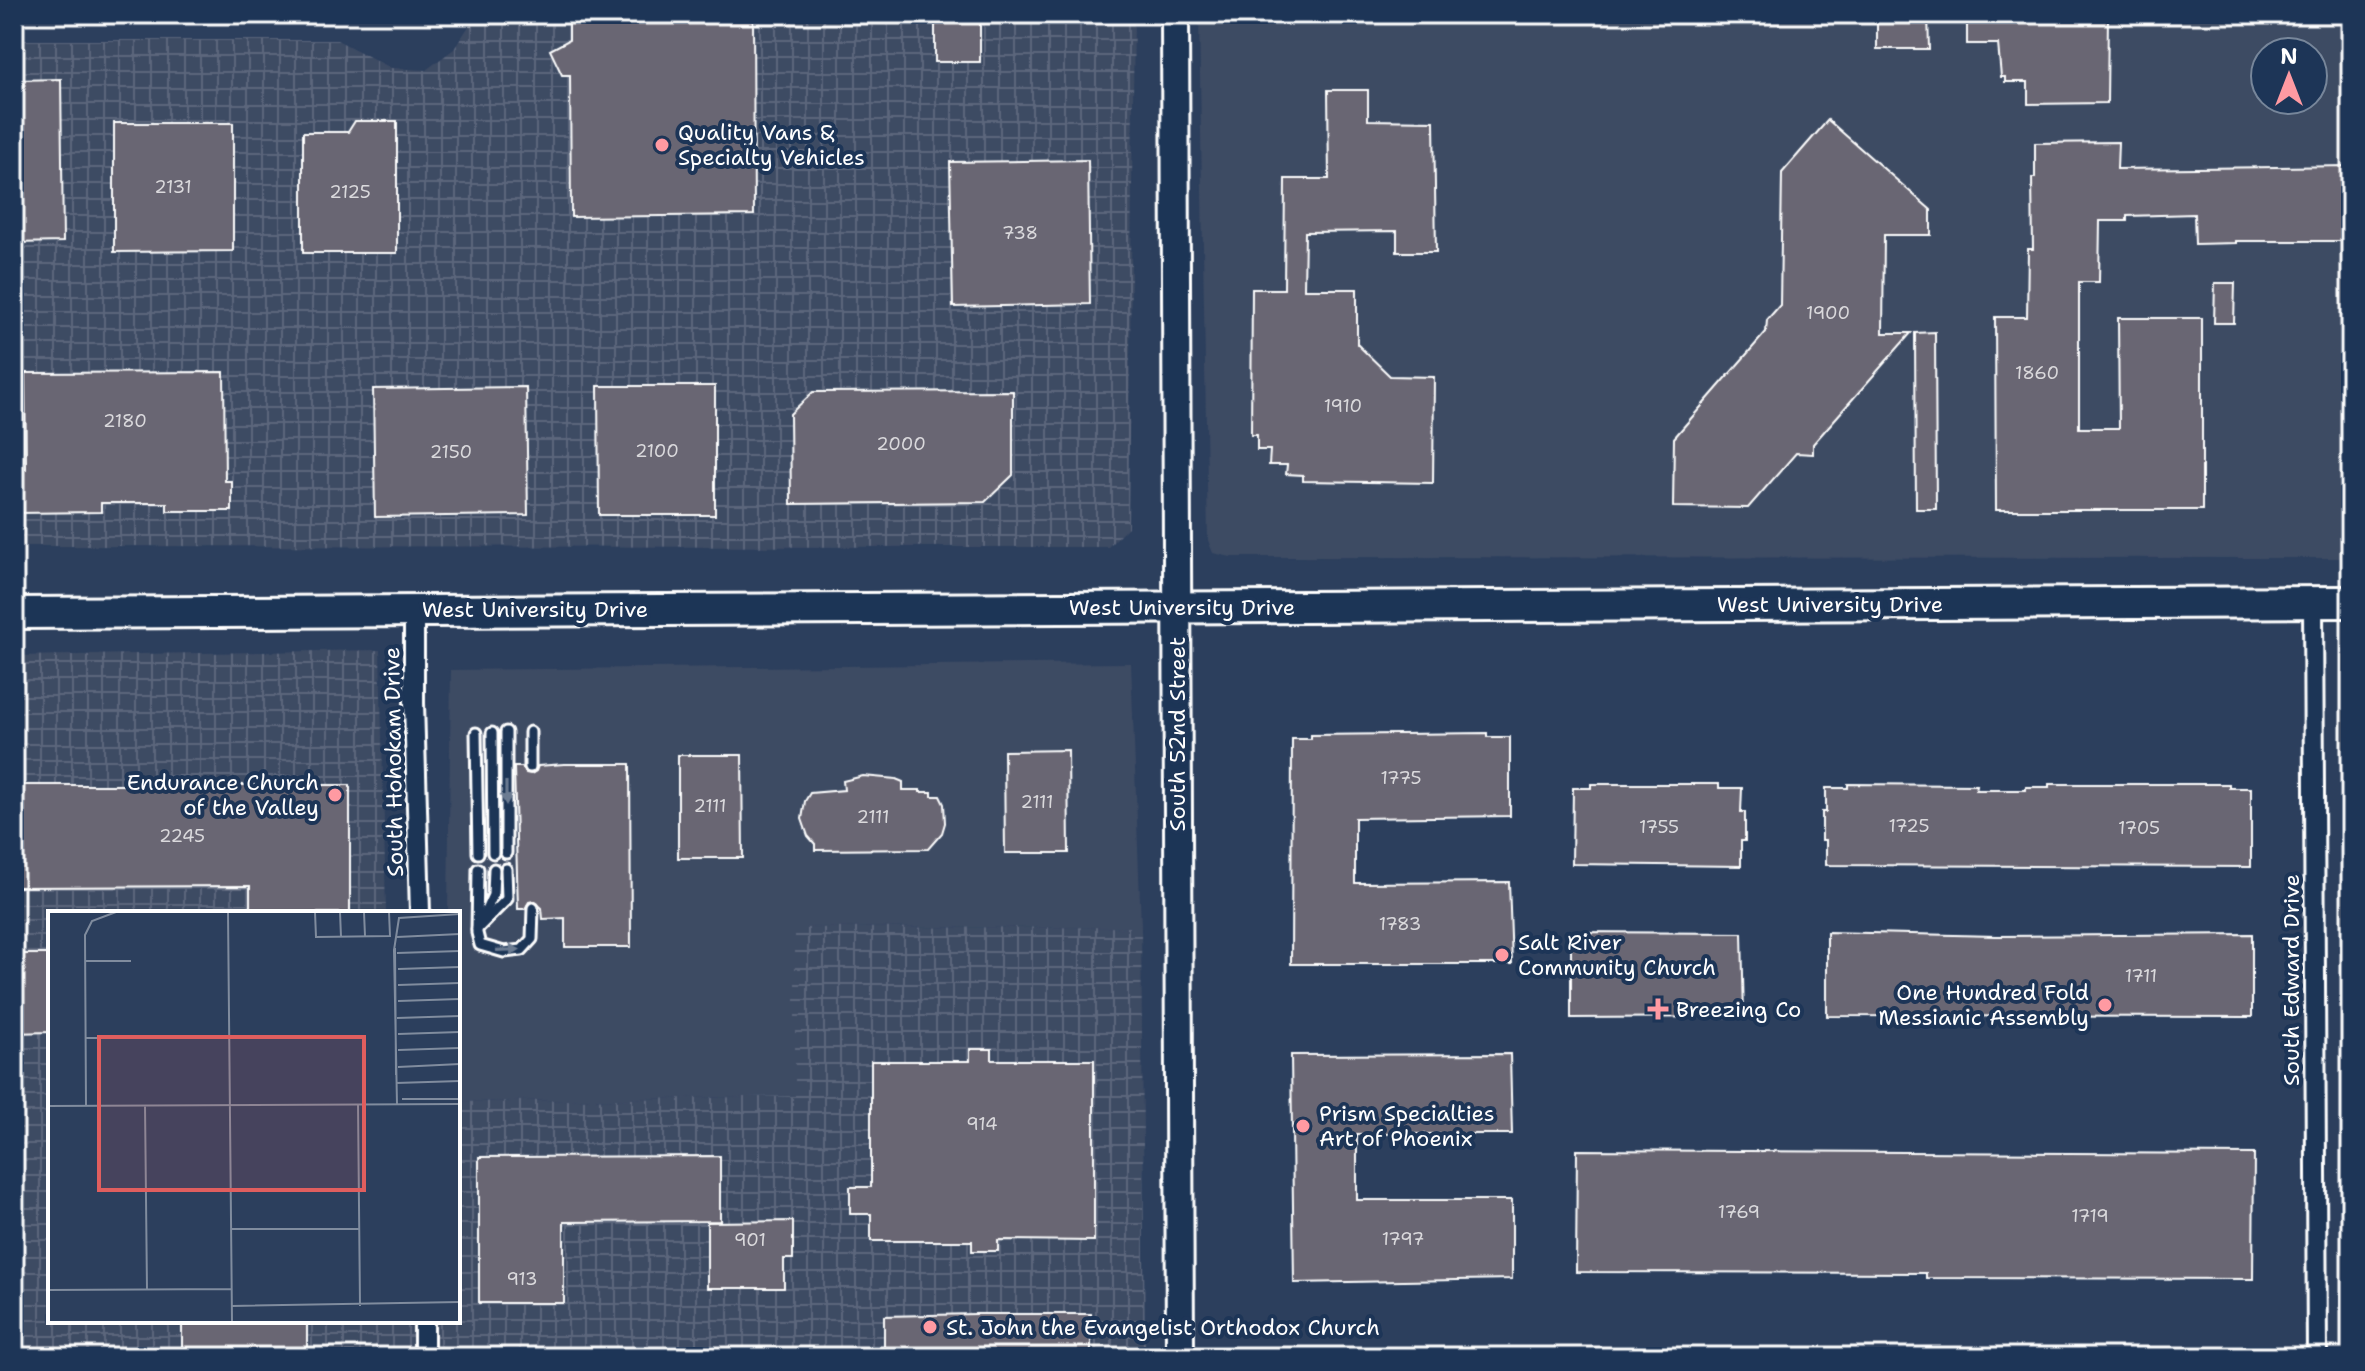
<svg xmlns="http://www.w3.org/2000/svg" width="2365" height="1371" font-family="'Shantell Sans',sans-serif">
<defs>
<pattern id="industrial-grid" width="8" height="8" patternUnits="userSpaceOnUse" patternTransform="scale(2)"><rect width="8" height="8" fill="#3e4b64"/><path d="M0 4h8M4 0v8" fill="none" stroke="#5b667b"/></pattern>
</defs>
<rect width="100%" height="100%" fill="#2c3f5d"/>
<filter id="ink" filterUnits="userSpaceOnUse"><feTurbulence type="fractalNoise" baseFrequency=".0125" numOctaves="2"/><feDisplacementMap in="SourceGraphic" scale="16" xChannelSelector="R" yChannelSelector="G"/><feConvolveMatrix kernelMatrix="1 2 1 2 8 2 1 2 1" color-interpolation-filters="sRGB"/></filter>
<g filter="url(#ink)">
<g fill="#3e4b64" fill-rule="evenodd">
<path d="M1199 14H2351V558L1231 557 1213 553 1208 540ZM2265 52H2313V100H2265Z"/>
<path d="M2340 655H2351V1138L2342 1139Z"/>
<path d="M1131 663 1141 927 795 928V1096L458 1102V913H448L451 670Z"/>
</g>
<g fill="url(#industrial-grid)">
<path d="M471 14H1134L1128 527 1108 547 14 546V40H337L391 68 426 70 454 49 471 23Z"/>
<path d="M380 650 386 913H50V1321H458V1102L795 1096V928L1141 927 1145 1357H14V656Z"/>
</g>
<g fill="#696673" stroke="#fff" stroke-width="2">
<rect x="935" y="14" width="45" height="48"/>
<path d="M1877 14H1928L1929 49H1877Z"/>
<path d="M1967 14H2108L2107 103 2028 104V82H2005V77H2001L1998 44H1967Z"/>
<path d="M753 16 754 215 571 217 570 75H562L550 50 569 40V17Z"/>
<path d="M61 79 63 242 14 243V80Z"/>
<path d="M1328 90H1368V120L1434 121 1436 252H1397V231L1305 232 1304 289H1357V344L1390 376 1434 377 1433 483 1303 481V475L1286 474 1287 465H1269L1270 450H1257V435H1251L1252 289H1284L1285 179H1329Z"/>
<path d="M1828 120 1931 210V235H1884L1883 333H1911L1813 444V454L1796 453 1748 508 1673 507 1674 438 1766 332 1767 320 1780 305 1782 173Z"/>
<path d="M355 121H397V253H303V132H348Z"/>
<path d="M114 123H233V251L114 252Z"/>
<path d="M2118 142 2117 169 2349 166 2350 186H2345L2347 241H2236V243L2195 244 2194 214 2127 216V221H2100L2099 282H2079V428H2119L2118 318H2202V510H1996L1995 317H2027L2028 249H2033L2032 178H2035V143Z"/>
<path d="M1088 160 1090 304 953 307 950 162Z"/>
<path d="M2215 283H2235L2234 323H2214Z"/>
<path d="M1935 332 1936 509H1916L1915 333Z"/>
<path d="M224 372 225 481H232V511H167V503H101V512L18 513V469H26L25 373Z"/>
<path d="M598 386H715V515H599Z"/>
<path d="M526 387 528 515 375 517 373 389Z"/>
<path d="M1013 391V475L985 502 791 504 790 414 813 392Z"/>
<path d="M1487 733V737H1510V816L1355 818V883L1509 882 1512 964H1291L1292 739H1311V735Z"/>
<path d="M1068 750 1069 853H1005L1004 751Z"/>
<path d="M678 755H742L743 858H678Z"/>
<path d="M564 764H630L631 947H565V918L543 919 542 908 534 901 529 902 525 909H518L514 767H522L526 773 531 774 536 771 538 766Z"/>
<path d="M863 776 896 779 903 782V790H920V792H932V796H940L944 804 945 823 942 833 928 849 815 850V844L808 836 802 819 805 801 810 793 844 790 843 781Z"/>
<path d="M1591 784H1719V788H1742L1741 812H1745V841H1741V866L1572 864 1573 788H1591Z"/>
<path d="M1848 784 1977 785 1976 790H2026V787H2049V784H2229V788H2251V867L1826 865V840H1822V812H1826V788H1848Z"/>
<path d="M14 785H350V913H250V886L14 887Z"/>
<path d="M1571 932 1742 933 1744 1017 1571 1018Z"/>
<path d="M1827 932 1996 936 2252 934V1017L1827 1016Z"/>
<path d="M14 954H50V1032L14 1033Z"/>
<path d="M970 1049H992V1060H1094V1241L998 1240V1251H972V1241H871V1214H850V1187H871V1061H970Z"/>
<path d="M1510 1054 1512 1134H1357V1200H1512V1279L1294 1283 1291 1055Z"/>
<path d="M1577 1150 2254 1154 2253 1279 1926 1278V1273L1576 1272Z"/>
<path d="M720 1156V1221L564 1222V1303H479V1157Z"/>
<path d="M793 1221V1259H784V1288H707V1222Z"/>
<path d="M976 1314H1091V1357H884V1316Z"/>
<rect x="182" y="1321" width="125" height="36"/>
</g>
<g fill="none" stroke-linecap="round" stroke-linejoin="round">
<defs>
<g id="service">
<path d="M506 732V853"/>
<path d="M530 732V767"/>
<path d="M476 733 478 853"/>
<path d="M492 733 493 853"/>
<path d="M478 869 477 933 480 945 504 952 522 950 532 939 533 908"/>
<path d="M482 919 493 895 494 869"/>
<path d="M477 929 507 899 506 869"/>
</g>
<g id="minor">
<path d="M2313 602 2317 1357"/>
<path d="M414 610V703L420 913"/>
<path d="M424 1321V1357"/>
</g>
<path id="secondary" d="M1175 14 1180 1357"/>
<path id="primary" d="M14 613 2351 602"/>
</defs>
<use href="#service" stroke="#fff" stroke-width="15"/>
<use href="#minor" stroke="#fff" stroke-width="24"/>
<use href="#secondary" stroke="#fff" stroke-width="32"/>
<use href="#primary" stroke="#fff" stroke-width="36"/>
<use href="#service" stroke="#1d3557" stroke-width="9"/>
<use href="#minor" stroke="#1d3557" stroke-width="18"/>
<use href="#secondary" stroke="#1d3557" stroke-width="26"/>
<use href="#primary" stroke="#1d3557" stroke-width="30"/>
</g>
<defs><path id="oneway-solid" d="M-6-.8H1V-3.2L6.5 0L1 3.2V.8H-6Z" transform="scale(2)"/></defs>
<g fill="#6c7c92">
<use href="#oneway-solid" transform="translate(506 793) rotate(90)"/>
<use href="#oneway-solid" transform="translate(508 950) rotate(-2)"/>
</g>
</g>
<g fill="#ff9aa2" stroke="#1d3557" stroke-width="3">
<circle cx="662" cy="145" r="8"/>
<circle cx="335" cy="795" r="8"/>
<circle cx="1502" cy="955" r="8"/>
<circle cx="2105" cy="1005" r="8"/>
<path d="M1654 997h8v8h8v8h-8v8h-8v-8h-8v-8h8z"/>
<circle cx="1303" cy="1126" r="8"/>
<circle cx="930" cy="1327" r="8"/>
</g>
<g text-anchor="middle" stroke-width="8" stroke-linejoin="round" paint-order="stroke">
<g font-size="18" fill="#dad9dc">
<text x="173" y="193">2131</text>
<text x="350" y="198">2125</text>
<text x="1020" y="239">738</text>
<text x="1828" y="319">1900</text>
<text x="2037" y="379">1860</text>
<text x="1343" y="412">1910</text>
<text x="125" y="427">2180</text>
<text x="901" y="450">2000</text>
<text x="657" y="457">2100</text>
<text x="451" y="458">2150</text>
<text x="1401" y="784">1775</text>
<text x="1037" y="808">2111</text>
<text x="710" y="812">2111</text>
<text x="873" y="823">2111</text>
<text x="1909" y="832">1725</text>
<text x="1659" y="833">1755</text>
<text x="2139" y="834">1705</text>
<text x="182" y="842">2245</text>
<text x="1400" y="930">1783</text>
<text x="2141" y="982">1711</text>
<text x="982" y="1130">914</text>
<text x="1739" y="1218">1769</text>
<text x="2090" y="1222">1719</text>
<text x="1403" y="1245">1797</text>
<text x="750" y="1246">901</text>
<text x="522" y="1285">913</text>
</g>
<g font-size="22" fill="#fff" stroke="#1d3557" text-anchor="start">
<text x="678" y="140">Quality Vans &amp;<tspan x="678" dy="25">Specialty Vehicles</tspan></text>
<text x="319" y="790" text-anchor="end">Endurance Church<tspan x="319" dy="25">of the Valley</tspan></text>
<text x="1518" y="950">Salt River<tspan x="1518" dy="25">Community Church</tspan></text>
<text x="2089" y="1000" text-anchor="end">One Hundred Fold<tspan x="2089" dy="25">Messianic Assembly</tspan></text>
<text x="1676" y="1017">Breezing Co</text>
<text x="1319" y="1121">Prism Specialties<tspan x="1319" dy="25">Art of Phoenix</tspan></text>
<text x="946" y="1335">St. John the Evangelist Orthodox Church</text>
</g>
<g font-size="22" fill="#fff" stroke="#1d3557">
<text x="1830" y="612">West University Drive</text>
<text x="1182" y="615">West University Drive</text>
<text x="535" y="617">West University Drive</text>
<text transform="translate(1177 734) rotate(-90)" y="8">South 52nd Street</text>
<text transform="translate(393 762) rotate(-91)" y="8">South Hohokam Drive</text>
<text transform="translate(2291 980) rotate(-90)" y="8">South Edward Drive</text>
</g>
</g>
<g transform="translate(48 911)">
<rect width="412" height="412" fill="#2c3f5d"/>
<path fill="none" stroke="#808c9e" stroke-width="2" d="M180 1 184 411M267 1 268 26 342 25 341 1M292 1 293 26M316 1 317 25M349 26 412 23M347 37 348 164M349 42 412 40M38 50H83M350 58 412 56M350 74 412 72M350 90 412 88M349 107 412 105M350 123 412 121M38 127H98M350 139 412 137M350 156 412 153M348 172 412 170M354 188H412M310 193 312 395M349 193 346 39 351 7 412 3M38 194 37 24 44 10 68 1M97 194 99 379M0 195 412 193M183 318H311M0 379 184 378M184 395 412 391"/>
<path fill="#e05e5e" fill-opacity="0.15" stroke="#e05e5e" stroke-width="4" d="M51 126H316V279H51Z"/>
<rect width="412" height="412" fill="none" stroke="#fff" stroke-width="4"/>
</g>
<rect width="2365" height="1371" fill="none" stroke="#1d3557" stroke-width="48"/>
<rect x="24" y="24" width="2317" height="1323" fill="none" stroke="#fff" stroke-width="3" filter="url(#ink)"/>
<g transform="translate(2289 76)"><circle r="38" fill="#1d3557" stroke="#77869a" stroke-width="2"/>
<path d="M0-6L14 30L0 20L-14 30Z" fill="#ff9aa2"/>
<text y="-12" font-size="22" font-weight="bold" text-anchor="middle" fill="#ffffff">N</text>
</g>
</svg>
